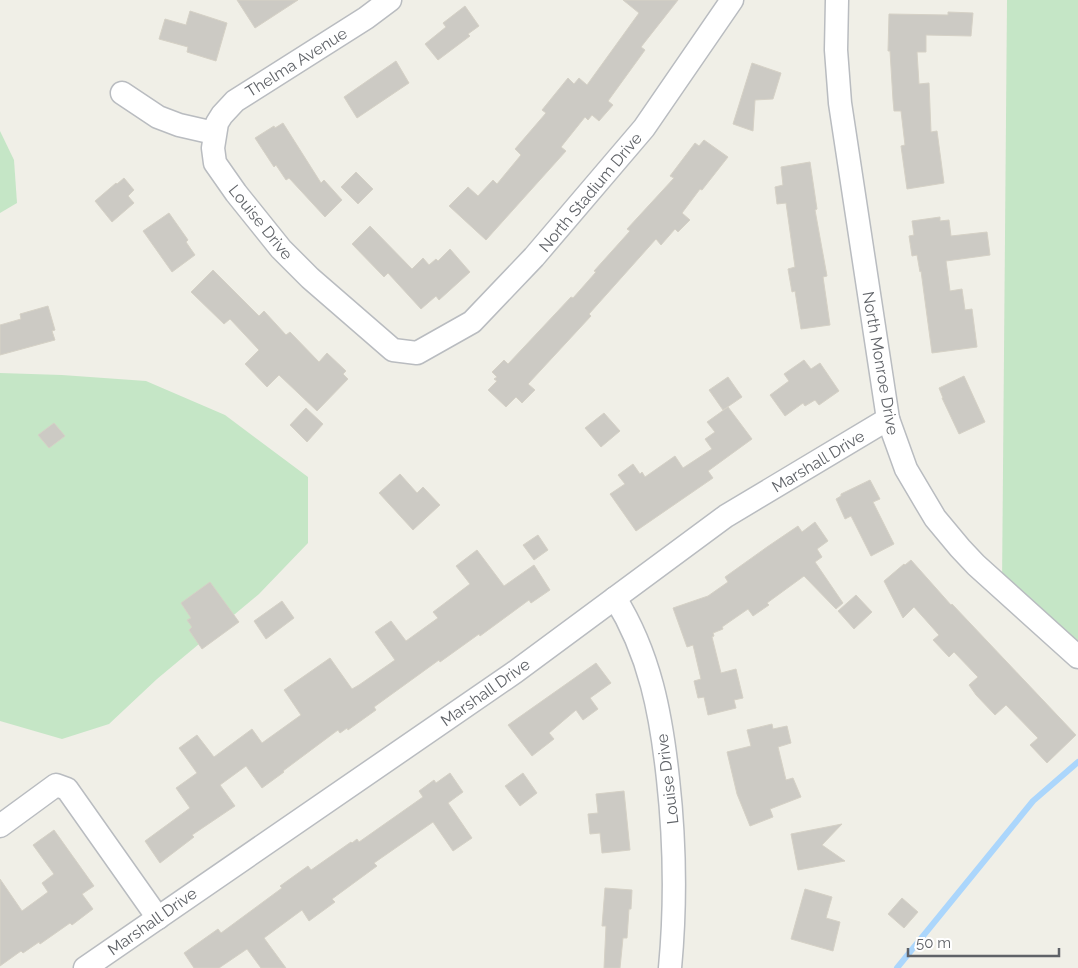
<svg xmlns="http://www.w3.org/2000/svg" width="1078" height="968" font-family="Raleway,sans-serif">
<rect width="100%" height="100%" fill="#f0efe7"/>
<g fill="#c5e6c6">
<path d="M1007 0H1078V660L1002 586Z"/>
<path d="M0 131 14 160 17 203 0 213Z"/>
<path d="M0 373 62 375 146 381 225 415 308 477V543L259 594 157 679 109 724 62 739 0 721Z"/>
</g>
<g fill="none" stroke-linecap="round" stroke-linejoin="round">
<path stroke="#abd6fc" stroke-width="6" d="M897 968 1033 801 1078 762"/>
</g>
<g fill="#cccac4" stroke="#d5d1c6">
<path d="M237 0H298L255 28Z"/>
<path d="M623 0H678L641 47 645 50 608 101 613 105 599 121 592 115 588 120 585 117 561 147 566 151 486 240 449 206 468 187 478 196 493 180 497 184 521 155 515 149 546 113 542 110 568 78 574 84 579 78 587 85 639 13Z"/>
<path d="M465 6 479 26 468 34 470 36 438 60 425 44 446 27 443 23Z"/>
<path d="M190 11 227 23 216 61 187 52 188 47 159 39 165 19 186 25Z"/>
<path d="M948 12 973 13 971 36 926 35V52H917L919 84 929 83 931 132 937 131 944 183 907 189 901 146 905 145 901 111H894L893 100 890 51H888L889 14 948 15Z"/>
<path d="M396 61 409 83 357 118 344 97Z"/>
<path d="M752 63 781 73 773 99 755 100 753 131 733 124Z"/>
<path d="M283 123 321 183 324 180 342 200 325 217 289 178 286 180 276 165 274 167 255 138 274 126 275 128Z"/>
<path d="M704 140 728 157 702 190 700 189 682 213 690 220 678 232 675 229 661 245 656 239 589 314 591 316 528 384 535 390 522 403 516 397 506 407 488 390 497 381 494 379 497 377 492 372 504 360 508 364 571 297 573 298 596 272 594 271 630 231 627 229 674 178 670 176 695 143 699 146Z"/>
<path d="M810 162 817 209 815 210 827 276 823 277 830 325 801 329 795 291 792 292 788 269 795 267 786 203 777 204 775 187 783 185 781 167Z"/>
<path d="M356 172 373 189 358 204 341 187Z"/>
<path d="M124 178 134 190 128 196 134 203 112 222 95 201 116 183 117 184Z"/>
<path d="M169 213 188 240 186 242 195 255 172 272 143 231Z"/>
<path d="M940 217V221L949 220 951 236 987 232 990 255 946 261 950 291 962 289 965 310 972 309 977 347 932 353 921 271 920 272 917 255 912 256 909 236 914 235 912 221Z"/>
<path d="M370 226 412 269 423 258 429 265 436 259 438 261 450 249 470 272 439 300 436 296 421 309 388 273 384 277 352 244Z"/>
<path d="M213 270 259 316 264 311 286 335 290 332 319 362 327 353 346 371 343 374 348 379 317 411 279 375 267 387 245 364 259 350 230 319 224 324 191 292Z"/>
<path d="M48 306 55 330 52 331 55 340 0 355V325L21 319 20 314Z"/>
<path d="M804 360 811 369 820 363 839 391 819 405 815 400 805 406 803 403 785 416 770 395 789 381 784 374Z"/>
<path d="M964 376 985 422 959 434 942 398H943L939 388Z"/>
<path d="M728 377 742 397 723 410 709 390Z"/>
<path d="M728 407 752 439 708 471 713 478 636 531 610 494 625 484 618 475 633 464 640 474 642 472 645 477 675 456 683 468 712 449 705 439 715 432 707 422Z"/>
<path d="M306 408 323 424 307 442 290 425Z"/>
<path d="M604 413 620 431 601 447 585 428Z"/>
<path d="M54 423 65 436 49 448 38 435Z"/>
<path d="M400 474 417 493 423 487 440 505 413 530 379 493Z"/>
<path d="M870 480 880 499 873 502 894 544 871 556 851 516 845 519 836 499 841 496V494Z"/>
<path d="M815 522 828 541 817 549 822 557 815 562 843 603 836 609 804 576 767 603 769 605 753 616 748 609 722 627 723 629 713 633 714 636 712 637 721 673 736 669 743 698 734 700 736 708 708 715 704 697 698 698 694 681 701 679 693 645 687 647 673 608 708 596 728 582 725 577 767 547 798 526 802 532Z"/>
<path d="M538 535 548 550 534 560 523 545Z"/>
<path d="M477 550 504 586 534 565 550 590 531 603 529 600 480 636 479 634 440 662 439 660 374 707 376 710 348 730 347 728 340 733 338 730 283 771 284 772 262 788 246 766 220 785 235 806 192 835 194 837 160 863 145 841 190 808 176 788 197 773 179 748 197 735 214 757 252 729 262 743 301 715 284 690 330 658 352 689 359 685 395 660 375 632 391 621 406 641 438 618 433 612 470 584 456 566Z"/>
<path d="M911 560 951 605 952 604 1076 735 1047 763 1030 745 1038 738 1006 705 995 715 976 695 969 685 978 677 954 652 949 657 933 640 939 635 914 607 903 618 884 581 904 564 905 565Z"/>
<path d="M210 582 239 622 202 649 189 630 192 627 187 620 191 618 181 603Z"/>
<path d="M856 595 872 612 854 629 838 611Z"/>
<path d="M282 601 294 618 266 639 254 621Z"/>
<path d="M596 663 611 683 590 698 598 709 583 720 576 710 549 733 554 739 532 756 508 725Z"/>
<path d="M772 724 773 729 787 726 791 743 778 747 786 780 793 778 801 797 770 809 773 817 750 826 737 794 727 752 751 746 747 730Z"/>
<path d="M450 773 463 792 448 803 472 838 453 851 433 822 374 863 377 866 332 899 335 902 309 921 302 910 264 938 286 968H261L247 949 219 968H194L184 953 218 929 221 933 282 888 280 886 308 866 311 870 351 842 352 843 357 839 359 842 423 797 419 791 434 780 436 783Z"/>
<path d="M523 773 537 793 520 806 505 786Z"/>
<path d="M624 791 630 850 602 853 600 833 590 834 588 814 598 813 596 794Z"/>
<path d="M842 824 822 845 845 861 798 870 791 834Z"/>
<path d="M54 830 94 886 82 894 93 909 72 925 70 923 40 944 39 942 23 953 21 951 0 966V879L22 911 48 892 42 883 54 874 33 845Z"/>
<path d="M605 888 632 890 631 909H629L627 938H623L620 968H604L606 926H602Z"/>
<path d="M805 889 832 897 826 918 840 922 833 951 791 939Z"/>
<path d="M902 898 918 912 904 928 888 914Z"/>
</g>
<g fill="none" stroke-linecap="round" stroke-linejoin="round">
<defs>
<g id="minor">
<path d="M390 0 366 18 235 101 222 115 217 123 213 148 215 163 236 193 281 249 310 278 393 350 417 353 472 322 534 257 644 128 732 0"/>
<path d="M837 0 836 50 840 103 888 419 906 469 935 518 960 548 976 565 1078 657"/>
<path d="M122 93 158 117 179 125 214 133"/>
<path d="M615 598C650 654 661 714 668 779 675 842 676 904 670 968"/>
<path d="M0 826 56 785 67 789 158 918"/>
<path d="M85 968 515 672 726 516 888 419"/>
</g>
</defs>
<use href="#minor" stroke="#b9bcc0" stroke-width="25"/>
<use href="#minor" stroke="#fff" stroke-width="22"/>
</g>
<g text-anchor="middle" stroke-width="4" stroke-linejoin="round" paint-order="stroke">
<g font-size="16" fill="#5f6267" stroke="#fff">
<text transform="translate(296 62) rotate(-32)" y="6">Thelma Avenue</text>
<text transform="translate(590 192) rotate(-50)" y="6">North Stadium Drive</text>
<text transform="translate(261 222) rotate(51)" y="6">Louise Drive</text>
<text transform="translate(881 363) rotate(80)" y="6">North Monroe Drive</text>
<text transform="translate(818 461) rotate(-31)" y="6">Marshall Drive</text>
<text transform="translate(485 692) rotate(-35)" y="6">Marshall Drive</text>
<text transform="translate(667 779) rotate(-97)" y="6">Louise Drive</text>
<text transform="translate(152 921) rotate(-35)" y="6">Marshall Drive</text>
</g>
</g>
<path d="M908 948v8h151v-8" fill="none" stroke="#5f6267" stroke-width="2.5"/>
<text x="916" y="948" font-size="15" fill="#5f6267" stroke="#ffffff" stroke-width="4" paint-order="stroke">50 m</text>
</svg>
